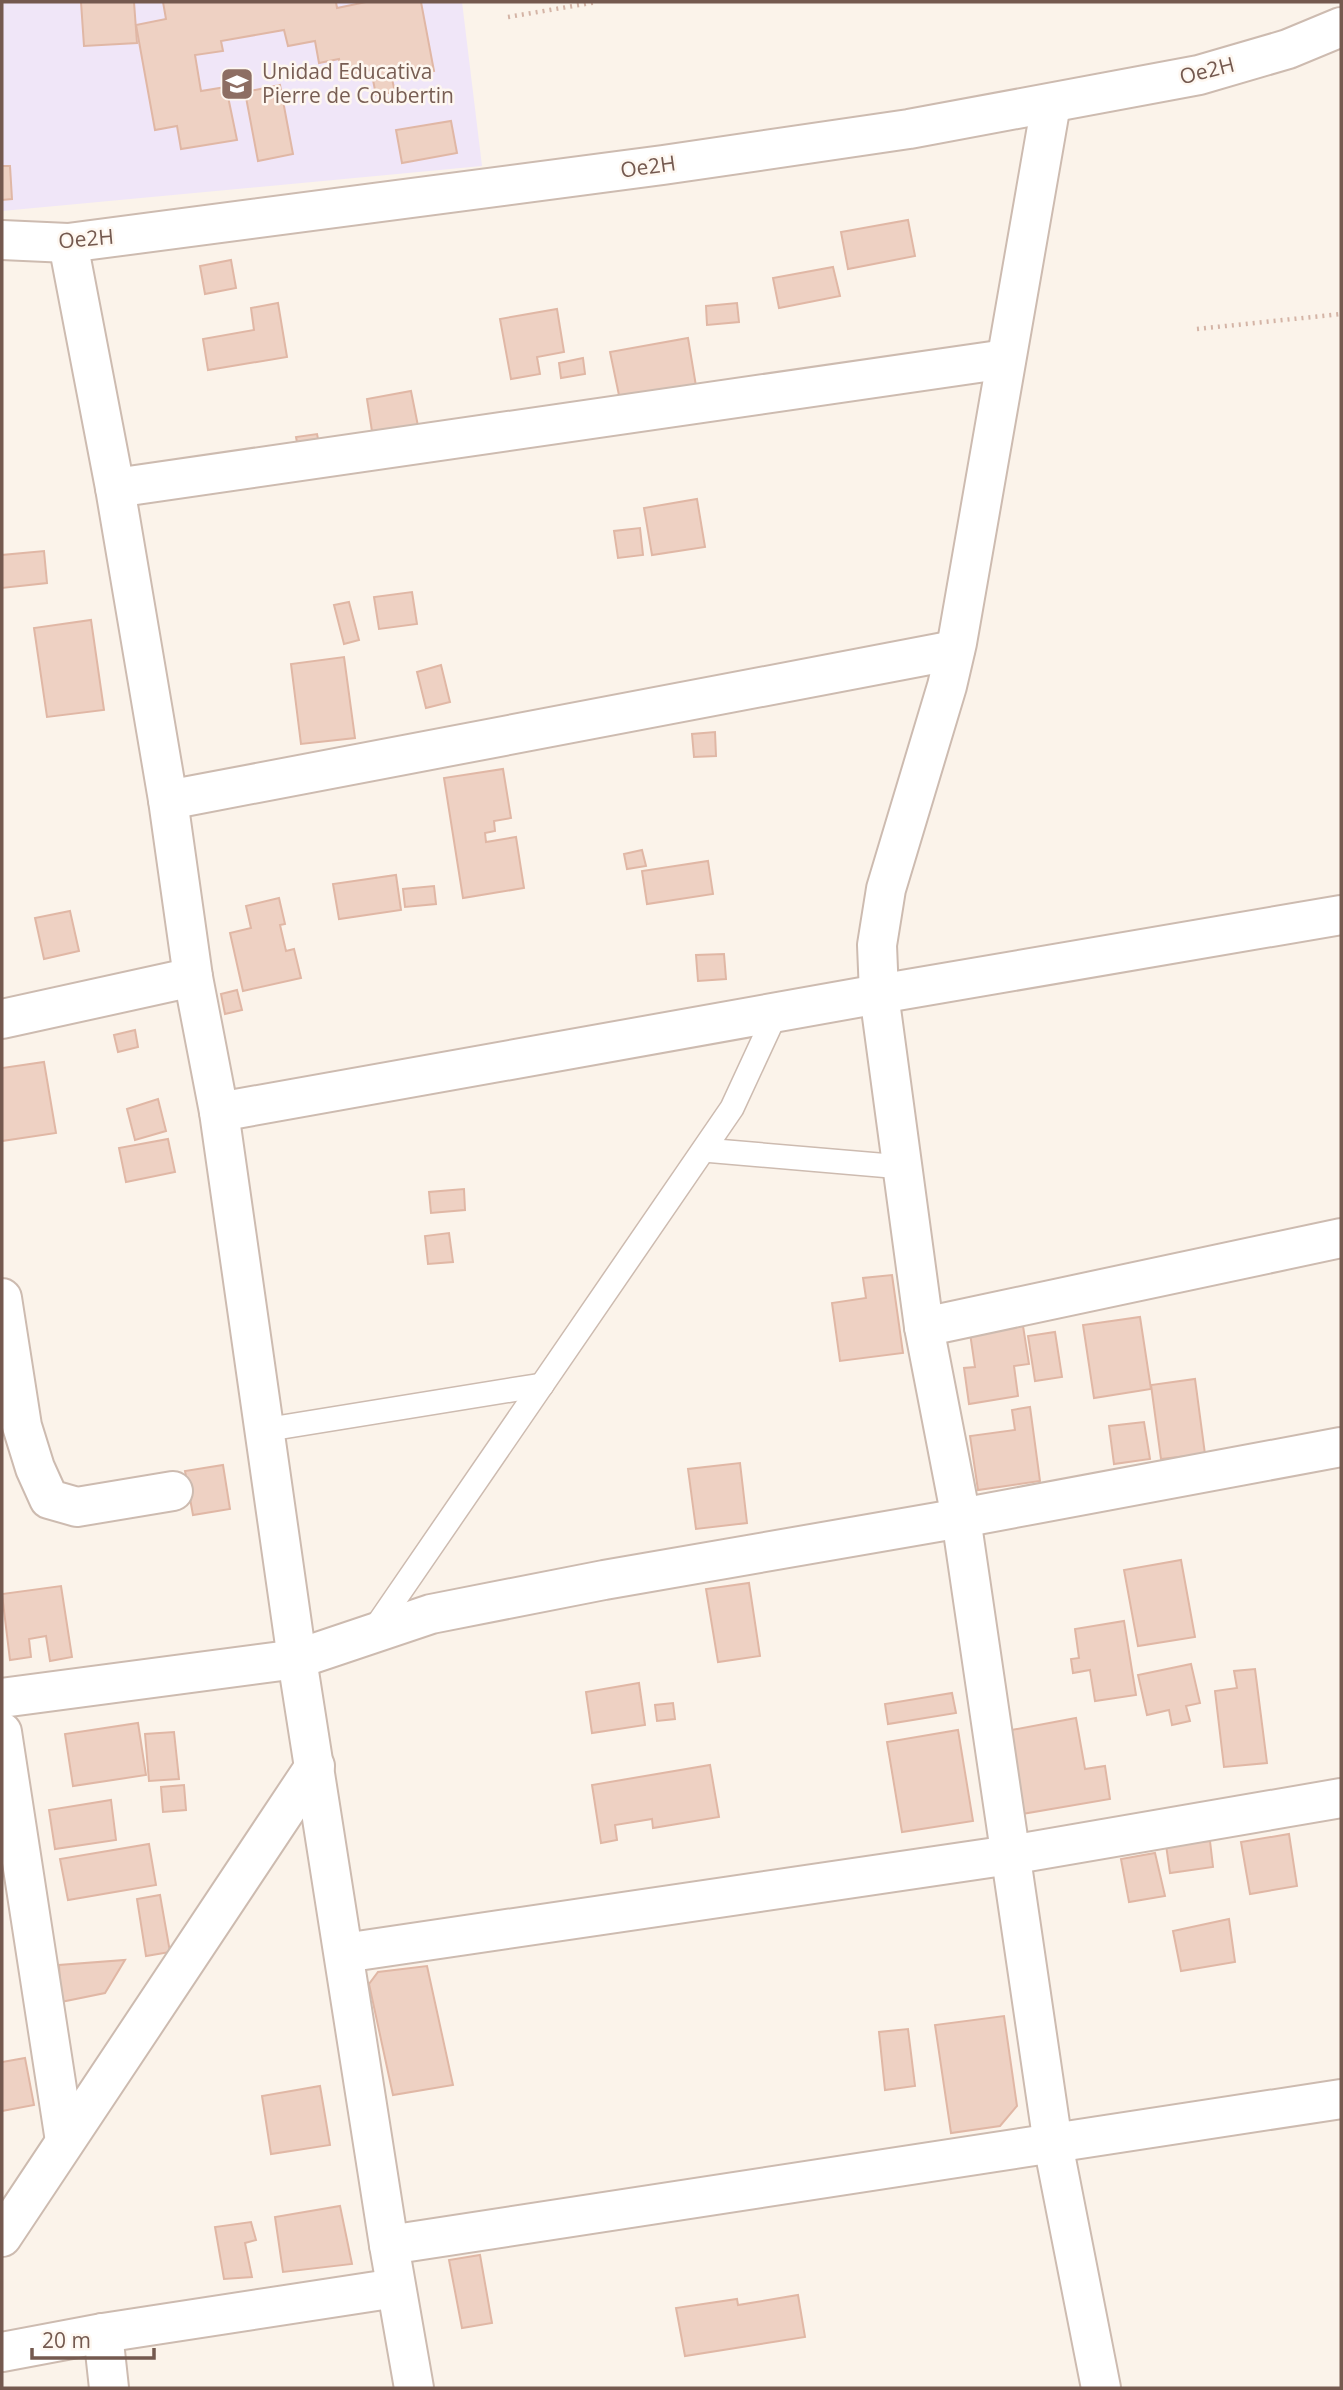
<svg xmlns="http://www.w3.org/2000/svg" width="1343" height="2390" font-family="'Open Sans',sans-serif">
<rect width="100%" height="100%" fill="#fbf3ea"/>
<path fill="#f0e6f8" d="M2 2H462L482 166 2 211Z"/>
<g fill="#eed1c3" stroke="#e0b7a5" stroke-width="2">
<path d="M81 2H134L137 43 84 46Z"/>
<path d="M163 2H336L337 8 366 2H421L434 71 392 79 395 92 376 95 371 70 342 76 339 59 319 63 315 41 288 46 284 30 221 41 223 51 195 55 201 91 226 87 237 140 181 149 177 126 155 130 136 25 166 19Z"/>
<path d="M280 85 293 154 258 161 245 92Z"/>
<path d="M451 121 457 153 402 163 396 130Z"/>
<path d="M2 166H10L12 199 2 200Z"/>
<path d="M908 220 915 256 848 269 841 232Z"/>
<path d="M231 260 236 288 205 294 200 266Z"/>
<path d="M833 267 840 296 779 308 773 278Z"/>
<path d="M278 303 287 357 208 370 203 339 254 330 251 308Z"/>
<path d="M737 303 739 322 707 325 706 306Z"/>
<path d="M557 309 564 352 537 357 540 374 511 379 500 319Z"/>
<path d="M688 338 696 386 620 400 610 352Z"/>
<path d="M583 358 585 374 561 378 559 363Z"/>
<path d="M411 391 420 436 374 444 367 399Z"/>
<path d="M317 434 321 453 300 457 296 437Z"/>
<path d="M697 499 705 547 652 555 644 508Z"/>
<path d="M640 528 643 555 618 558 614 531Z"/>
<path d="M44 551 47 583 2 588V555Z"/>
<path d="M412 592 417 624 379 629 374 597Z"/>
<path d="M349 602 359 640 344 644 334 605Z"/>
<path d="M91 620 104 710 47 717 34 628Z"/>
<path d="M344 657 355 738 301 744 291 664Z"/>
<path d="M441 665 450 702 426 708 417 672Z"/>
<path d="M715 732 716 756 694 757 692 734Z"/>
<path d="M503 769 511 818 494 821 495 831 485 833 486 842 516 837 524 888 463 898 444 778Z"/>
<path d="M642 850 646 866 627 869 624 854Z"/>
<path d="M708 861 713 894 647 904 642 871Z"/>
<path d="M396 875 401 910 339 919 333 884Z"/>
<path d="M434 886 436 904 405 907 403 889Z"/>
<path d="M279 898 285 924 280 925 286 951 294 949 301 978 243 991 230 933 251 928 246 906Z"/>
<path d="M70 911 79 951 44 959 35 918Z"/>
<path d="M724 954 726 979 698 981 696 955Z"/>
<path d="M237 990 242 1010 225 1014 221 994Z"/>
<path d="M135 1030 138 1047 118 1052 114 1035Z"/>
<path d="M44 1062 56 1133 2 1141V1068Z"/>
<path d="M158 1099 166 1131 135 1140 127 1109Z"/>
<path d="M168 1139 175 1172 126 1182 119 1148Z"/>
<path d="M464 1189 465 1210 431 1213 429 1192Z"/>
<path d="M449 1233 453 1262 428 1264 425 1236Z"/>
<path d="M892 1275 903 1353 840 1361 832 1303 866 1298 863 1278Z"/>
<path d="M1140 1317 1151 1389 1094 1398 1083 1325Z"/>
<path d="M1023 1326 1029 1364 1014 1366 1018 1396 969 1404 964 1368 975 1367 970 1333Z"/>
<path d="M1055 1332 1062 1377 1035 1381 1028 1336Z"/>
<path d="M1195 1379 1205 1454 1161 1459 1151 1385Z"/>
<path d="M1030 1407 1040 1481 978 1490 970 1436 1015 1430 1012 1410Z"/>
<path d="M1144 1422 1150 1459 1114 1464 1109 1426Z"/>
<path d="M740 1463 747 1523 696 1529 688 1469Z"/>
<path d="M223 1465 230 1509 193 1515 185 1471Z"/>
<path d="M1181 1560 1195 1637 1138 1646 1124 1570Z"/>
<path d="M749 1583 760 1656 718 1662 706 1589Z"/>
<path d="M61 1586 72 1657 50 1661 46 1636 29 1639 31 1657 10 1660 2 1594Z"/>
<path d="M1124 1621 1136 1695 1095 1701 1090 1670 1073 1673 1071 1659 1079 1658 1075 1629Z"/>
<path d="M1191 1664 1200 1703 1186 1706 1190 1721 1172 1725 1169 1710 1147 1715 1138 1675Z"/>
<path d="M1255 1669 1267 1763 1224 1767 1215 1691 1237 1688 1234 1671Z"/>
<path d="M639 1683 645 1725 592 1733 586 1692Z"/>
<path d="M952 1693 956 1713 888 1724 885 1704Z"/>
<path d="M673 1703 675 1719 657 1721 655 1705Z"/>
<path d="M1076 1718 1085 1769 1105 1766 1110 1799 1022 1814 1006 1731Z"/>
<path d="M138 1723 146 1775 73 1786 65 1734Z"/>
<path d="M958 1730 973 1821 902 1832 887 1742Z"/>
<path d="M174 1732 179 1779 149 1781 145 1734Z"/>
<path d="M710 1765 719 1817 653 1828 652 1819 615 1825 617 1840 601 1843 592 1785Z"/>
<path d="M184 1785 186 1810 163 1812 161 1787Z"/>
<path d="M111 1800 116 1840 55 1849 49 1810Z"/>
<path d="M1289 1834 1297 1886 1250 1894 1241 1842Z"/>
<path d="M1210 1841 1213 1867 1170 1873 1166 1845Z"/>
<path d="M149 1844 156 1885 68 1900 60 1859Z"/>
<path d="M1155 1853 1165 1896 1129 1902 1121 1859Z"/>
<path d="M160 1895 170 1952 146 1956 137 1899Z"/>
<path d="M1229 1919 1235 1962 1181 1971 1173 1931Z"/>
<path d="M125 1960 105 1993 61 2002 59 1965Z"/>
<path d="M427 1966 453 2085 393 2095 369 1984 378 1972Z"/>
<path d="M1004 2016 1017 2106 1000 2126 951 2133 935 2025Z"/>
<path d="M908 2029 915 2086 885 2090 879 2032Z"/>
<path d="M25 2058 34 2105 2 2111V2062Z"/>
<path d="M320 2086 330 2145 271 2154 262 2096Z"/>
<path d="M340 2206 352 2264 283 2272 275 2217Z"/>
<path d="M251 2222 256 2240 245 2243 252 2277 224 2279 215 2227Z"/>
<path d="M480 2255 492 2323 462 2328 449 2260Z"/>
<path d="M798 2295 805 2337 685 2356 676 2308 737 2299 738 2305Z"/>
</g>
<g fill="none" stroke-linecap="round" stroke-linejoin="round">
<defs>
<g id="lane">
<path d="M704 1150 902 1167"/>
<path d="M264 1430 542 1385"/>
<path d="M371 1634 732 1108 776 1013"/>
</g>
<g id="street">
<path d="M1051 104 957 643 947 686 886 889 877 945 879 994 924 1327 961 1518 1053 2144 1101 2388"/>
<path d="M2 240 68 243 663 165 909 129 1199 75 1288 49 1341 27"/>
<path d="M68 243 115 488 168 800 193 977 219 1112 297 1659 389 2245 414 2388"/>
<path d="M115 488 1006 359"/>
<path d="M168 800 955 650"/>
<path d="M2 1019 193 977"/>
<path d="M219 1112 879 994 1341 915"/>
<path d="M2 1298 22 1426 35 1468 49 1499 77 1507 173 1491"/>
<path d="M924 1327 1341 1238"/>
<path d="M2 1698 297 1659 431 1614 604 1580 961 1518 1341 1447"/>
<path d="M2 1732 65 2141"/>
<path d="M344 1953 1010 1855 1341 1798"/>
<path d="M2 2237 315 1766"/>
<path d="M389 2245 1341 2099"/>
<path d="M103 2333 109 2388"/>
<path d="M2 2352 103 2333 396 2288"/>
</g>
</defs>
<use href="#lane" stroke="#cdbbb0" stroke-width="26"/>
<use href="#street" stroke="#cdbbb0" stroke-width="42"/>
<g stroke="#d4b4a6" stroke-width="4.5" stroke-dasharray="2 5" stroke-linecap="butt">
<path d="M508 17 597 2"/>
<path d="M1197 329 1341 314"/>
</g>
<use href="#lane" stroke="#fff" stroke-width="23"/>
<use href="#street" stroke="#fff" stroke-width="38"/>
</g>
<defs>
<symbol id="school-square" viewBox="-11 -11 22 22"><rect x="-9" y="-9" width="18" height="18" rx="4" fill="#8d6e63" stroke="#fef7f0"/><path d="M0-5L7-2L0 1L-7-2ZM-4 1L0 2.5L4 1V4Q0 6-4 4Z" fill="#fff"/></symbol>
</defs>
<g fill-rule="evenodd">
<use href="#school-square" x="218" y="65" width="38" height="38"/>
</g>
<g text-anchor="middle" stroke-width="5" stroke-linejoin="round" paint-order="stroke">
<g font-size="21" fill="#74594f" stroke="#fef7f0">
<text transform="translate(1207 71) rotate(-14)" y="7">Oe2H</text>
<text transform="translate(648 167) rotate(-8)" y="7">Oe2H</text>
<text transform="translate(86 239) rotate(-5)" y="7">Oe2H</text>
</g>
<g font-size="21" fill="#785e54" stroke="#fef7f0" text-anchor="start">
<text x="262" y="79">Unidad Educativa<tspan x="262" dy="24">Pierre de Coubertin</tspan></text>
</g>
</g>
<rect width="1343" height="2390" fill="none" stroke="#74594f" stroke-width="7"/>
<path d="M32 2348v10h122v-10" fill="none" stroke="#74594f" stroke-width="3.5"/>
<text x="42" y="2348" font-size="21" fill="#74594f" stroke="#fef7f0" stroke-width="5" paint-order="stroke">20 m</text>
</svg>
